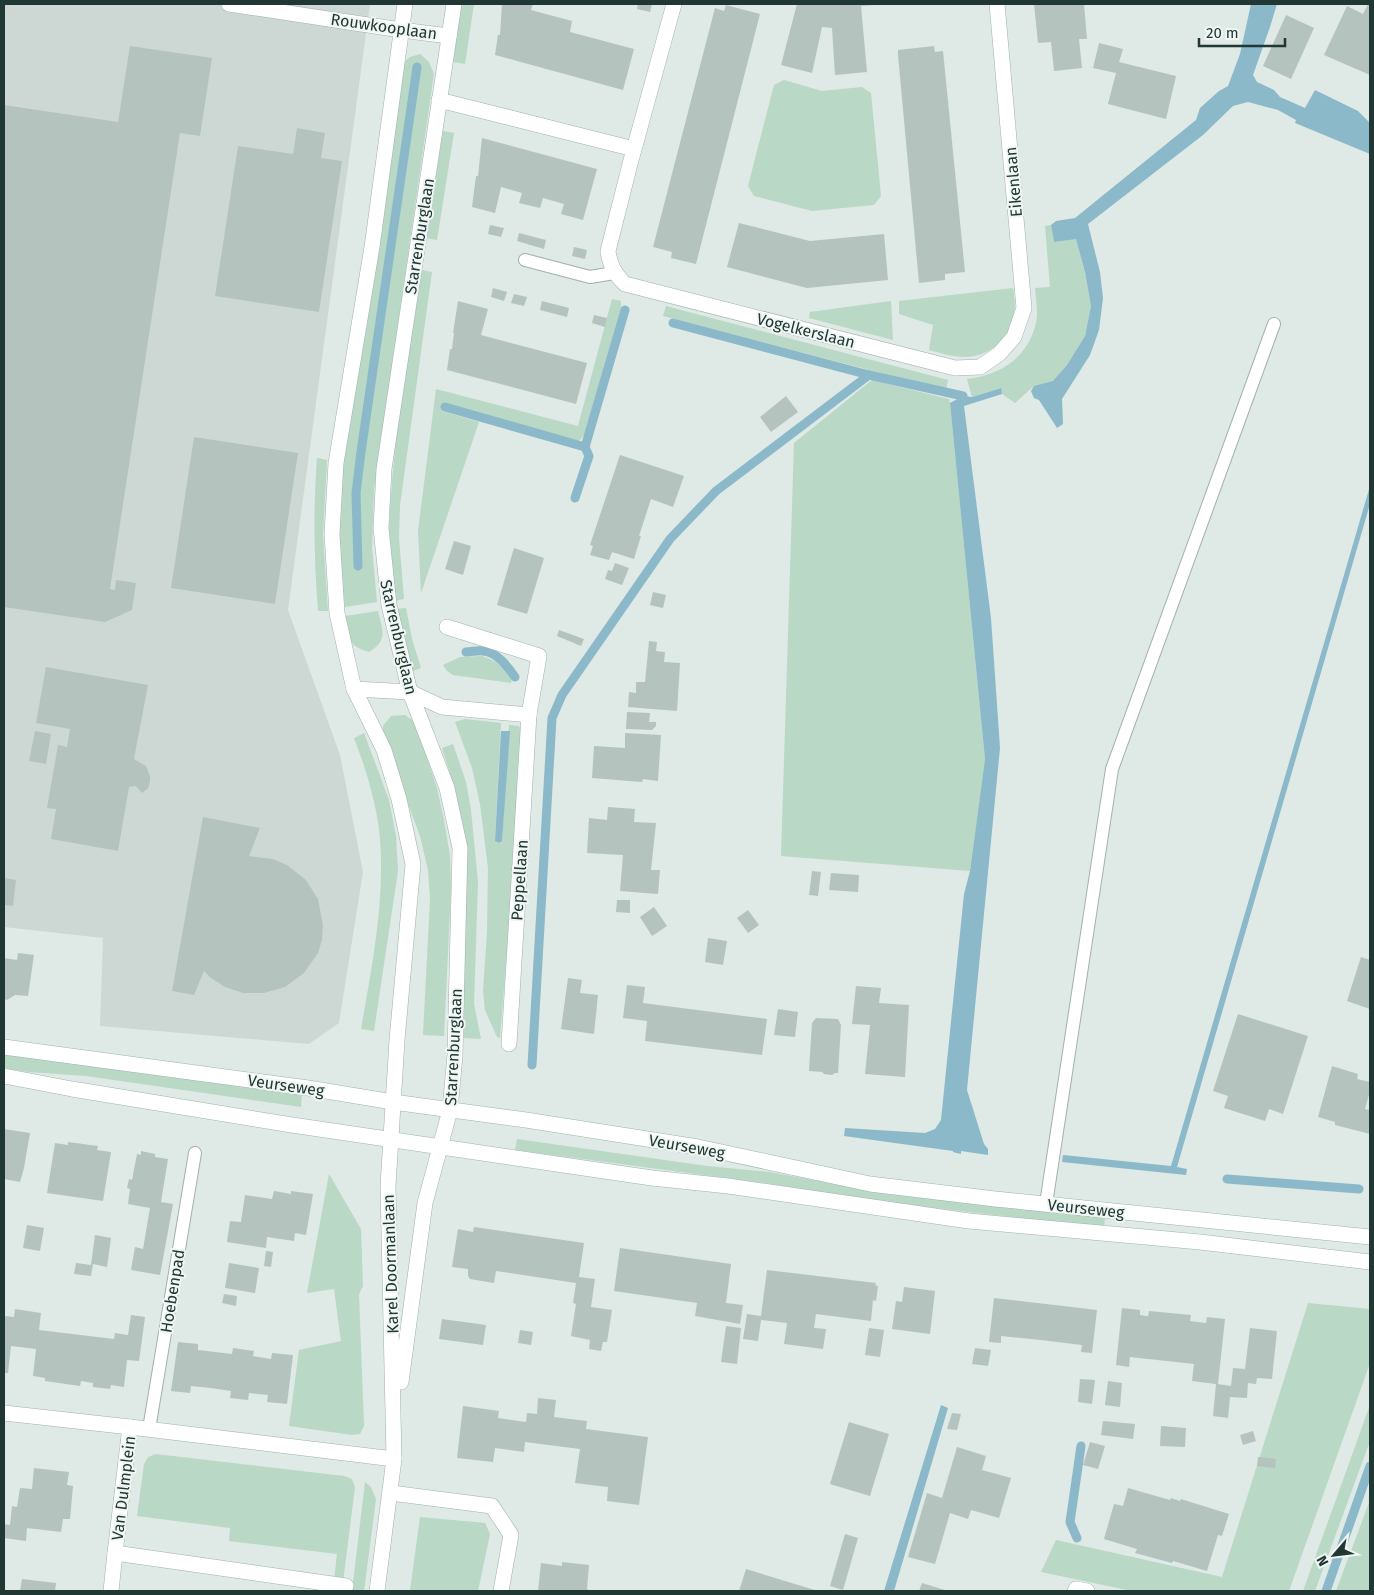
<svg xmlns="http://www.w3.org/2000/svg" width="1374" height="1595" font-family="'Fira Sans',sans-serif">
<rect width="100%" height="100%" fill="#dfe9e5"/>
<path fill="#cdd8d5" d="M4 4H370L288 610 340 755 363 872 339 1023 309 1044 100 1026 103 938 4 927Z"/>
<g fill="#b9d8c5">
<path d="M462 4H474L465 64 453 62Z"/>
<path d="M420 54 429 62 434 74 374 490 372 548 377 602 345 607C331 513 348 426 362 333 375 244 389 154 402 64L410 57Z"/>
<path d="M784 80 822 91 862 87 871 93 881 196 874 205 812 211 754 196 748 186 774 85Z"/>
<path d="M443 131 454 133 437 240 426 238Z"/>
<path d="M1051 225 1054 242 1076 238 1085 272 1091 306 1085 336 1067 365 1053 382 1034 386 1015 403 1002 394 1000 388 972 397 967 379C999 375 1025 360 1035 327 1039 315 1036 301 1035 288L1050 287 1045 226Z"/>
<path d="M422 270 432 272 400 505 399 538 404 599 394 601C392 586 389 570 389 555 388 459 408 365 422 270Z"/>
<path d="M1013 288C1014 296 1016 306 1014 315 1009 340 989 357 964 357 953 357 940 353 929 350L933 325 899 314V301Z"/>
<path d="M612 299 621 301V308L584 435 579 441 443 404 442 411 479 422 421 593 418 531 436 389 578 426Z"/>
<path d="M891 301 893 340 809 318 810 312Z"/>
<path d="M666 306 948 380 946 390 663 316Z"/>
<path d="M872 380 949 399 950 403 985 759 970 871 781 856 794 443Z"/>
<path d="M317 458 327 460 323 535 328 611H318C314 560 313 510 317 458Z"/>
<path d="M406 608 412 639 421 668 411 672 394 609Z"/>
<path d="M378 611C382 630 389 640 369 652 347 646 348 637 345 616Z"/>
<path d="M482 656C495 660 503 667 512 678L511 683 453 675 447 671 443 665 460 657Z"/>
<path d="M405 715 415 722 437 788 444 820 450 856 451 890 444 1036 423 1035 430 899 428 870 420 836 383 736V726L391 716Z"/>
<path d="M465 719 501 723 495 840 498 843 502 841 509 725 519 726 524 737 500 1038 497 1037 485 1010 483 991 487 932 488 868 480 804 472 768 455 722Z"/>
<path d="M364 733 389 800 396 836 398 871 374 1031 361 1029C372 966 385 902 380 838 377 805 366 769 354 738Z"/>
<path d="M453 744 466 782 471 810 478 882 474 1004 481 1039 464 1038 458 808 455 789 442 748Z"/>
<path d="M4 1054 302 1094 301 1107 86 1076 28 1072 4 1068Z"/>
<path d="M517 1139 707 1166 769 1172 875 1191 1105 1218 1104 1228 876 1201 771 1184 515 1150Z"/>
<path d="M329 1174 361 1229 363 1286 359 1294 364 1426 360 1434 352 1435 289 1426 299 1350 341 1341 334 1289 307 1293Z"/>
<path d="M1308 1303 1370 1309V1363L1289 1591H1132L1041 1572 1056 1540 1222 1577Z"/>
<path d="M1370 1405V1441L1315 1591H1303Z"/>
<path d="M156 1454 344 1476 352 1479 355 1487 343 1582 334 1580 337 1554 229 1541 230 1528 137 1516 144 1464 148 1457Z"/>
<path d="M365 1482 371 1487 376 1499 364 1591H352Z"/>
<path d="M1370 1500V1591H1336Z"/>
<path d="M420 1517 485 1523 490 1534 478 1591H410Z"/>
</g>
<g fill="#8bb9ca">
<path d="M1251 4H1277L1270 27 1253 75 1257 82 1274 90 1280 97 1305 108 1315 90 1358 111 1370 123V154L1295 123 1296 120 1278 110 1248 102 1233 106 1203 135 1088 224 1100 272 1103 298 1099 330 1090 355 1062 399 1063 424 1057 428 1039 400 1034 398 1031 391 1034 386 1053 381 1067 365 1085 336 1091 306 1085 272 1076 239 1054 242 1051 225 1056 221 1075 218 1196 120 1200 108 1219 91 1228 86 1240 54Z"/>
<path d="M1001 388 1002 394 964 406 991 618 1000 748 967 1090 984 1144 988 1149V1155L961 1151V1154L953 1152V1151L844 1136 845 1128 925 1133 935 1129 941 1120 964 894 970 871 985 759 950 403 963 396 972 397Z"/>
<path d="M1370 486V504L1177 1167 1187 1169 1186 1175 1062 1162 1063 1155 1171 1166Z"/>
<path d="M501 731H510L502 841 499 843 495 841Z"/>
<path d="M941 1405 948 1408 894 1591H884Z"/>
</g>
<g fill="none" stroke-linecap="round" stroke-linejoin="round">
<g stroke="#8bb9ca" stroke-width="9">
<path d="M673 323 869 375 963 396"/>
<path d="M445 407 585 447 625 310"/>
<path d="M575 498 589 456 585 447"/>
<path d="M358 566 356 493 361 452 417 67"/>
<path d="M466 652C472 652 478 650 483 651 497 652 508 667 515 677"/>
<path d="M532 1065 552 718 562 695 670 539 716 491 869 375"/>
<path d="M1227 1179 1359 1189"/>
<path d="M1077 1538 1070 1522 1081 1446"/>
<path d="M1326 1591 1370 1466"/>
</g>
</g>
<g fill="#b5c3bf">
<path d="M502 4H533L531 10 572 21 570 32 634 49 623 90 495 55 498 35H500Z"/>
<path d="M638 4H652L650 12 637 9Z"/>
<path d="M797 4H875V5L861 6 867 72 835 75 832 28 822 27 812 73 781 65Z"/>
<path d="M1034 4H1084L1087 39H1079L1082 68 1054 71 1051 42 1038 43Z"/>
<path d="M1368 4H1370V75L1324 55 1347 6 1363 14Z"/>
<path d="M726 5 760 14 696 264 671 258 672 252 653 247 715 8 724 11Z"/>
<path d="M1286 15 1314 28 1291 79 1263 66Z"/>
<path d="M1099 43 1123 49 1119 62 1176 76 1166 119 1108 104 1116 73 1093 68Z"/>
<path d="M130 46 212 58 200 136 180 133 110 589 115 590 116 580 136 583 132 610 105 622 4 607V105L118 122Z"/>
<path d="M934 46 935 52 943 51 965 272 945 274V280L919 283 898 55V50Z"/>
<path d="M297 128 325 133 321 158 342 161 319 312 215 296 238 146 293 154Z"/>
<path d="M482 138 597 169 583 220 561 214 564 204 543 198 540 208 519 203 522 193 501 187 495 213 472 207 476 176H478Z"/>
<path d="M739 223 810 241 884 234 888 280 807 288 727 267Z"/>
<path d="M490 225 504 228 501 237 488 234Z"/>
<path d="M519 233 546 240 544 249 517 241Z"/>
<path d="M574 247 587 250 585 259 572 256Z"/>
<path d="M493 288 507 292 504 301 491 297Z"/>
<path d="M514 294 527 297 524 306 511 303Z"/>
<path d="M458 301 488 309 481 335 587 363 576 404 447 370 450 349H452L454 333H453Z"/>
<path d="M542 301 569 308 567 317 540 310Z"/>
<path d="M594 315 607 318 605 327 592 323Z"/>
<path d="M786 396 798 412 771 432 760 417Z"/>
<path d="M194 437 298 453 275 604 171 588Z"/>
<path d="M620 455 684 476 673 507 651 499 639 536H641L634 559 612 552 609 560 590 555 593 546 590 545Z"/>
<path d="M454 541 471 546 463 575 445 569Z"/>
<path d="M514 548 544 558 527 614 497 605Z"/>
<path d="M615 563 629 568 622 585 605 579 608 570 612 571Z"/>
<path d="M653 592 666 595 663 608 650 605Z"/>
<path d="M559 630 584 639 581 646 557 636Z"/>
<path d="M649 641 657 642 656 651 665 652 664 662 680 663 677 711 628 707 629 692 636 693V682H645Z"/>
<path d="M46 667 148 685 134 759 146 766 150 776V781L148 788 142 793 136 786 129 787 118 851 51 839 56 809 47 808 58 745 67 747 70 729 36 723Z"/>
<path d="M627 712 650 713 649 722H656V726L652 730 626 729Z"/>
<path d="M35 731 51 734 46 764 29 761Z"/>
<path d="M625 733 661 735 658 781 643 779 642 782 592 778 594 746 625 748Z"/>
<path d="M608 807 635 809 634 822 656 823 651 870H660L658 894 620 891 623 855 587 853 589 818 607 820Z"/>
<path d="M203 817 260 828 249 856 273 859 287 865 306 880 318 899 323 925 322 940 318 953 304 973 285 987 264 993H243L225 987 211 978 204 971 194 995 172 991Z"/>
<path d="M812 871 821 872 818 896 809 895Z"/>
<path d="M831 873 859 875 858 892 829 890Z"/>
<path d="M4 878 16 880 13 906 4 905Z"/>
<path d="M617 900H630V913L616 912Z"/>
<path d="M654 907 667 926 652 936 640 917Z"/>
<path d="M748 910 759 925 748 933 737 918Z"/>
<path d="M708 938 727 941 723 965 705 962Z"/>
<path d="M18 953 34 955 28 996 15 995 7 1000 4 999V958L17 960Z"/>
<path d="M1361 957 1370 960V1009L1347 1001Z"/>
<path d="M568 978 582 980 580 993 598 995 594 1034 561 1029Z"/>
<path d="M627 985 645 987 643 1003 767 1019 762 1055 645 1041 647 1021 623 1018Z"/>
<path d="M856 986 881 988 879 1003 909 1005 905 1077 865 1074 870 1025 852 1024Z"/>
<path d="M778 1009 798 1012 795 1037 774 1035Z"/>
<path d="M1238 1014 1308 1036 1283 1114 1269 1109 1265 1121 1224 1108 1228 1096 1213 1091Z"/>
<path d="M816 1018 838 1019 841 1025 838 1073H835L832 1075 824 1074 822 1072 809 1071 812 1023Z"/>
<path d="M1332 1066 1358 1074 1357 1079 1370 1082V1091L1365 1109 1370 1110V1134L1335 1125V1122L1318 1117Z"/>
<path d="M4 1129 30 1133 24 1168 20 1182 4 1179Z"/>
<path d="M68 1142 98 1146 97 1150 111 1152 103 1201 47 1193 55 1143 68 1145Z"/>
<path d="M141 1151 155 1154V1157L168 1159 161 1202 173 1204 160 1275 131 1270 135 1247 143 1249 150 1208 128 1204 130 1189 127 1188 129 1179 132 1180 137 1154 141 1155Z"/>
<path d="M274 1191 291 1194V1191L313 1194 306 1235 295 1233 294 1241 267 1237 266 1248 227 1242 230 1221 241 1222 245 1195 272 1199Z"/>
<path d="M27 1225 44 1228 40 1251 23 1248Z"/>
<path d="M474 1227 584 1243 579 1277 595 1279 591 1307 612 1310 607 1342H603L601 1351 589 1349 590 1340 571 1336 576 1304 573 1303 576 1283 496 1271 494 1283 470 1279 468 1276V1269L452 1267 458 1229 473 1232Z"/>
<path d="M95 1235 111 1238 107 1267 93 1264 91 1276 74 1274 76 1263 91 1265Z"/>
<path d="M620 1248 731 1264 726 1303 743 1305 740 1324 695 1316 697 1303 614 1291Z"/>
<path d="M266 1251 273 1252 271 1267 264 1266Z"/>
<path d="M229 1263 259 1268 255 1293 225 1288Z"/>
<path d="M767 1270 876 1283 875 1285 878 1286 876 1301 873 1300 871 1321 816 1314 814 1328 826 1329 823 1349 784 1344 787 1323 761 1320 758 1341 743 1339 747 1314 761 1316Z"/>
<path d="M904 1287 935 1291 930 1334 892 1329 896 1301 902 1302Z"/>
<path d="M224 1294 237 1296 236 1306 222 1303Z"/>
<path d="M994 1298 1097 1310 1092 1353 1081 1352 1082 1345 1041 1340 1001 1336V1343L989 1342Z"/>
<path d="M1122 1308 1140 1310V1315L1146 1316H1148L1149 1311 1191 1315 1190 1321 1206 1323 1207 1317 1225 1319 1218 1384 1231 1386 1233 1368 1245 1369 1250 1328 1277 1331 1272 1379 1257 1378 1256 1384 1248 1383 1247 1398 1230 1397 1228 1418 1213 1416 1216 1384 1192 1381 1194 1364 1130 1357 1129 1367 1116 1365Z"/>
<path d="M15 1309 41 1313 39 1330 114 1339 115 1333 128 1335 131 1315 145 1317 139 1361 127 1360 124 1387 111 1385 110 1389 93 1387V1383L81 1381 80 1386 45 1381V1378L33 1376 36 1349 11 1346 8 1373H4V1316L14 1317Z"/>
<path d="M442 1319 486 1325 483 1345 439 1339Z"/>
<path d="M726 1326 741 1328 737 1364 721 1362Z"/>
<path d="M869 1328 884 1330 880 1357 865 1355Z"/>
<path d="M520 1330 533 1332 531 1345 518 1343Z"/>
<path d="M178 1342 198 1344V1350L232 1354 233 1348 254 1351 253 1356 271 1359 272 1353 293 1355 287 1404 267 1402 268 1395 249 1393 248 1400 230 1398 231 1391 211 1388 191 1386 190 1393 171 1391Z"/>
<path d="M975 1348 991 1350 988 1366 972 1364Z"/>
<path d="M1080 1379 1095 1380 1092 1404 1078 1402Z"/>
<path d="M1108 1381 1122 1383 1120 1407 1105 1405Z"/>
<path d="M538 1398 556 1400 554 1417 587 1421 586 1429 648 1437 639 1505 607 1501 608 1487 575 1483 580 1449 525 1442 524 1452 495 1448 493 1462 457 1458 463 1406 499 1411 498 1418 526 1422 527 1413 537 1414Z"/>
<path d="M952 1413 961 1414 957 1430 947 1429Z"/>
<path d="M1103 1421 1135 1424 1133 1439 1101 1435Z"/>
<path d="M849 1422 889 1434 870 1496 830 1484Z"/>
<path d="M1161 1426 1186 1428 1185 1447 1160 1446Z"/>
<path d="M1253 1431 1256 1441 1243 1445 1240 1435Z"/>
<path d="M1090 1442 1105 1446 1098 1469 1083 1465Z"/>
<path d="M957 1447 986 1456 982 1470 1011 1478 999 1518 971 1510 968 1519 950 1513 935 1564 908 1557 927 1493 942 1498Z"/>
<path d="M1258 1457 1276 1459 1275 1468 1257 1466Z"/>
<path d="M34 1468 69 1472 67 1485 73 1486 70 1519H63L61 1532 27 1528 26 1541 4 1538V1524L10 1525 12 1506 17 1507 20 1488 32 1489Z"/>
<path d="M1128 1488 1170 1500 1171 1498 1180 1501 1181 1499 1229 1514 1222 1536 1218 1535 1207 1571 1173 1561 1172 1563 1135 1553 1137 1549 1104 1539 1114 1504 1123 1506Z"/>
<path d="M845 1534 858 1538 843 1590 830 1586Z"/>
<path d="M562 1562 589 1565 587 1589 591 1591H538L541 1563 562 1566Z"/>
<path d="M746 1569 818 1591H739Z"/>
<path d="M22 1579 56 1583 55 1591H20Z"/>
<path d="M922 1583 948 1591H919Z"/>
</g>
<g fill="none" stroke-linecap="round" stroke-linejoin="round">
<defs>
<g id="service">
<path d="M525 260 590 277 614 273"/>
<path d="M1046 1204 1112 769 1274 324"/>
<path d="M149 1429 195 1153"/>
</g>
<g id="minor">
<path d="M229 4 401 30 449 36"/>
<path d="M674 4 630 164 608 251C610 266 615 274 625 284L955 368 980 367 999 354 1014 337 1024 308 997 4"/>
<path d="M439 100 634 149"/>
<path d="M447 627 539 656 529 715 509 1044"/>
<path d="M354 689 410 692 442 707 529 715"/>
<path d="M4 1413 130 1427"/>
<path d="M391 1493 492 1506 511 1535 501 1591"/>
<path d="M346 1586 115 1553 130 1427 394 1459"/>
<path d="M111 1591 115 1553"/>
<path d="M1075 1591 1076 1589 1087 1591"/>
</g>
<g id="tertiary">
<path d="M401 1382 425 1203 450 1110 455 1055 460 848 447 788 410 692 389 605 381 528 384 469 454 4"/>
<path d="M377 1591 394 1459 388 1186 397 1040 413 864 399 799 384 750 354 689 337 613 332 534 336 463 372 247 405 4"/>
</g>
<g id="secondary">
<path d="M4 1047 308 1088 393 1102 526 1120 698 1147 870 1184 995 1199 1370 1237"/>
<path d="M4 1076 72 1089 292 1125 652 1178 728 1186 969 1221 1200 1242 1370 1262"/>
</g>
</defs>
<use href="#service" stroke="#a2b0ac" stroke-width="14"/>
<use href="#minor" stroke="#a2b0ac" stroke-width="16"/>
<use href="#tertiary" stroke="#a2b0ac" stroke-width="16"/>
<use href="#secondary" stroke="#9fb3ae" stroke-width="16"/>
<use href="#service" stroke="#fff" stroke-width="12"/>
<use href="#minor" stroke="#fff" stroke-width="15"/>
<use href="#tertiary" stroke="#fff" stroke-width="15"/>
<use href="#secondary" stroke="#fff" stroke-width="15"/>
</g>
<g text-anchor="middle" stroke-width="4" stroke-linejoin="round" paint-order="stroke">
<g font-size="16" fill="#213734" stroke="#eff6f3">
<text transform="translate(384 26) rotate(8)" y="6">Rouwkooplaan</text>
<text transform="translate(1013 182) rotate(-95)" y="6">Eikenlaan</text>
<text transform="translate(419 236) rotate(-81)" y="6">Starrenburglaan</text>
<text transform="translate(806 330) rotate(14)" y="6">Vogelkerslaan</text>
<text transform="translate(399 637) rotate(77)" y="6">Starrenburglaan</text>
<text transform="translate(519 880) rotate(-86)" y="6">Peppellaan</text>
<text transform="translate(453 1047) rotate(-87)" y="6">Starrenburglaan</text>
<text transform="translate(286 1085) rotate(8)" y="6">Veurseweg</text>
<text transform="translate(687 1146) rotate(10)" y="6">Veurseweg</text>
<text transform="translate(1086 1208) rotate(6)" y="6">Veurseweg</text>
<text transform="translate(390 1264) rotate(-92)" y="6">Karel Doormanlaan</text>
<text transform="translate(172 1291) rotate(-81)" y="6">Hoebenpad</text>
<text transform="translate(123 1488) rotate(-83)" y="6">Van Dulmplein</text>
</g>
</g>
<rect width="1374" height="1595" fill="none" stroke="#213734" stroke-width="10"/>
<g transform="translate(1334 1555) rotate(242)" stroke="#eff6f3" stroke-width="4" paint-order="stroke">
<path d="M0-4L9 19L0 12L-9 19Z" fill="#213734"/>
<text y="-8" font-size="14" font-weight="bold" text-anchor="middle" fill="#213734">N</text>
</g>
<path d="M1199 38v8h86v-8" fill="none" stroke="#213734" stroke-width="2.5"/>
<text x="1206" y="38" font-size="15" fill="#213734" stroke="#eff6f3" stroke-width="4" paint-order="stroke">20 m</text>
</svg>
